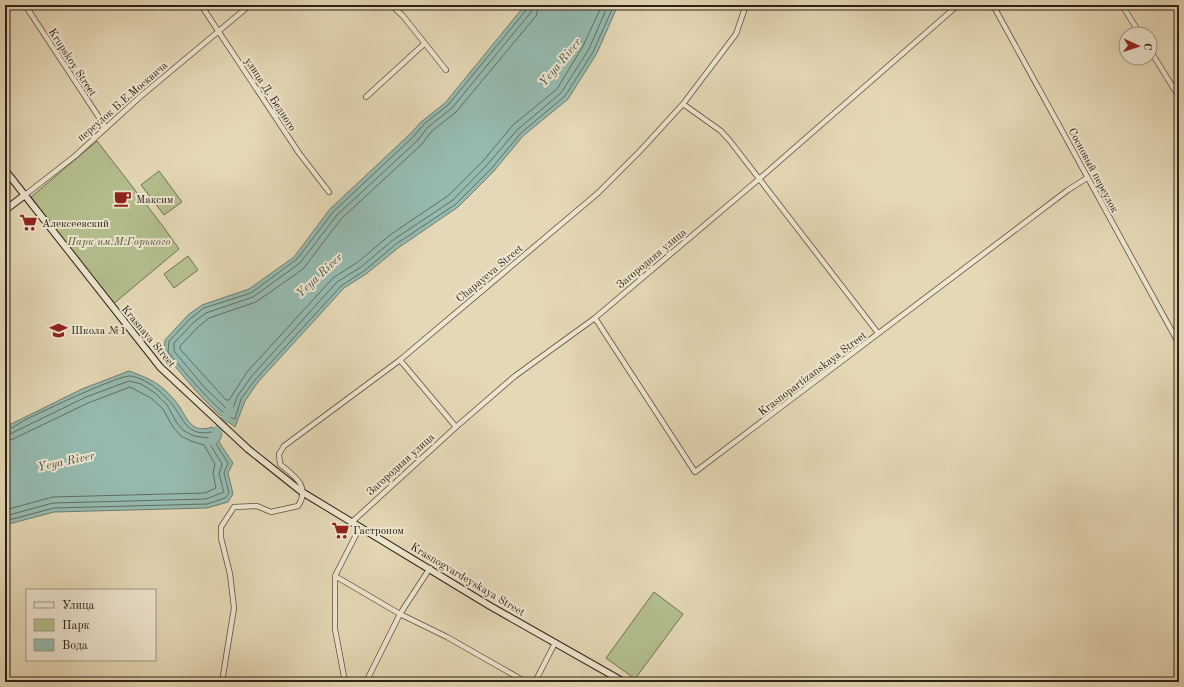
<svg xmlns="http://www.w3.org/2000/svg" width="1184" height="687" font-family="'Old Standard TT',serif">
<rect width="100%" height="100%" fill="#e5d8b6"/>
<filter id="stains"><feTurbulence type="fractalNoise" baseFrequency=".005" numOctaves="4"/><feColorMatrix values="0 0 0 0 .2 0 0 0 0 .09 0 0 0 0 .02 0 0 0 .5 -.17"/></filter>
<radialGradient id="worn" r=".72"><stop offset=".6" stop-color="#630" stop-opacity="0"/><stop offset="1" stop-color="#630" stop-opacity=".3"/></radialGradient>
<g fill="#b4bf8e" stroke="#707052">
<path d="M97 141 162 225 179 249 112 305 31 197Z"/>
<path d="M159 171 182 202 164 215 141 185Z"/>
<path d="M188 256 198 270 174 288 164 274Z"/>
<path d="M654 592 683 614 635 679 606 658Z"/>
</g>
<g fill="#96baaf" stroke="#6b7d72">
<path d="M525 5H618L597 53 568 99 523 136 494 171 458 207 398 248 366 274 344 288 258 382 245 401 235 427C207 407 186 379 164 353L165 340 188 315 202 305 249 289 294 257 330 209 411 133 421 122 445 103Z"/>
<path d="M129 371C140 375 151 379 160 386 168 392 176 401 181 409 189 423 194 433 212 427L222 434 219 442 233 463 228 473 233 494 228 502 207 508 54 512 5 525V427L82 389Z"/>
</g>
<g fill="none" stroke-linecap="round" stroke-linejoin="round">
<g stroke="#606e62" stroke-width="1">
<path d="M528 5 527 9 448 105 424 124 414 136 333 212 297 259 251 293 204 308 191 318 169 341 168 352C177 363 224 420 235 419L241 399 255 380 341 286 364 271 396 244 456 204 491 169 521 133 565 96 593 52 614 5"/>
<path d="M533 5 531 12 452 108 427 128 418 140 337 215 300 263 253 297 206 313 194 322 174 343V351L205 388 229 411H232L237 397 251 377 337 282 361 267 393 240 453 200 487 165 517 130 561 93 589 49 608 5"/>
<path d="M539 5 536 16 456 112 431 132 422 144 341 219 303 269 256 302 209 318 198 327 180 346V349L226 400H229L247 372 333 278 358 262 390 235 449 195 483 161 513 125 557 89 583 46 602 5"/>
<path d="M5 430C13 429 20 422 27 419 41 412 121 374 131 376 147 379 161 391 171 403 184 418 186 437 211 432L216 435V444L228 463 224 473 229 493 225 498 207 504 54 508 5 521"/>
<path d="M5 435 10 434 86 397 129 381 141 384 155 393 167 405 177 423 184 431 194 436 210 438 211 446 222 464 219 474 224 492 206 499 53 503 5 516"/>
<path d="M5 441 13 439 88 403 130 387 151 398 163 409 173 427 181 436 191 441 204 445 215 464 213 473 216 488 205 493 53 497 5 510"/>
</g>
<path stroke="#96baaf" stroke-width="9" d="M212 441 230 410"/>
<defs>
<g id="street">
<path d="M25 5 106 128"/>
<path d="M201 5 299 153 329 192"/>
<path d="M391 5 403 16 446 70"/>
<path d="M993 5 1179 344"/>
<path d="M1122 5 1140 34"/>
<path d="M5 8 9 5"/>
<path d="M1150 50 1179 97"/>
<path d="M366 97 424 44"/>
<path d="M683 104 721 131 730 141 878 333"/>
<path d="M25 195 75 156 141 96 250 5"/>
<path d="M595 318 695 472 1068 190 1087 178"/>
<path d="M400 360 456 427"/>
<path d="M352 522 456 427 515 376 595 318 759 179 958 5"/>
<path d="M335 576 400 614 447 637 526 682"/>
<path d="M222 682 234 608 230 574 221 538V527L234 507 257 506 271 512 298 506C311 486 294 476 280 464L279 454 284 446 400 360 598 193 640 151 683 104 736 34 746 5"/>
<path d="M345 682 335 629V576L360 527"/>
<path d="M366 682 400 614 430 568"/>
<path d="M535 682 555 643"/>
</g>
<g id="secondary">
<path d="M5 170 160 367 248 449 302 492 490 606 624 682"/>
<path d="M5 210 25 195"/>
</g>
</defs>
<use href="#street" stroke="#5a4f3e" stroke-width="6"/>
<use href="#secondary" stroke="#2b2116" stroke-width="8"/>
<use href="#street" stroke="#eee6d0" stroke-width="4.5"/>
<use href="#secondary" stroke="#eee6d0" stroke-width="6"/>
</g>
<defs>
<symbol id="cafe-bare" viewBox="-9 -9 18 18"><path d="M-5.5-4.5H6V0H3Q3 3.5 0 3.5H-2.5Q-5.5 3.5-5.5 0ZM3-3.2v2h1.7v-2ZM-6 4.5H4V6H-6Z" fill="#8f2418" stroke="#eee6d0" stroke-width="2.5" paint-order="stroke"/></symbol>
<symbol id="supermarket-bare" viewBox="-9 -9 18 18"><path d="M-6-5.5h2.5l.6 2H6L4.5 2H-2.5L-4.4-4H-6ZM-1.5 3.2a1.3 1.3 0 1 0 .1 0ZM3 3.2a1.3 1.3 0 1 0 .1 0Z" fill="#8f2418" stroke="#eee6d0" stroke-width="2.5" paint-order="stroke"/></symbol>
<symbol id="school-bare" viewBox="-9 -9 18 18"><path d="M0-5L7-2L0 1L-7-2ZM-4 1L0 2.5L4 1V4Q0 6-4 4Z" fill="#8f2418" stroke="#eee6d0" stroke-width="2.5" paint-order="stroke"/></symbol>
</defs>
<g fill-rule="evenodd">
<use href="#cafe-bare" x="110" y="186" width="25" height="25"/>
<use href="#supermarket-bare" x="16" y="210" width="25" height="25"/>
<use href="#school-bare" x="46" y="318" width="25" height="25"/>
<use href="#supermarket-bare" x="328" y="518" width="25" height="25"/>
</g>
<g text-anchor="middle" stroke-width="4" stroke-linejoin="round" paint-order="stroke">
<g font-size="11" fill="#2b2116" stroke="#eee6d0">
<text transform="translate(73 62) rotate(57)" y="4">Krupskoy Street</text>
<text transform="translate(271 94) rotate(57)" y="4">улица Д. Бедного</text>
<text transform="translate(122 101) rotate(-41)" y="4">переулок Б.Е.Москвича</text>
<text transform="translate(1094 170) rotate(62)" y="4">Сосновый переулок</text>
<text transform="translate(651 258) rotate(-40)" y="4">Загородняя улица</text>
<text transform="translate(489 273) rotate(-40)" y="4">Chapayeva Street</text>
<text transform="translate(149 336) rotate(50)" y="4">Krasnaya Street</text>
<text transform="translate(812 373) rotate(-37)" y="4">Krasnopartizanskaya Street</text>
<text transform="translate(400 464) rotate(-42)" y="4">Загородняя улица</text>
<text transform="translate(468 579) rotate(31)" y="4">Krasnogvardeyskaya Street</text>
</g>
<g font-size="11" fill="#2b2116" stroke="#eee6d0" text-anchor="start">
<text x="136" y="203">Максим</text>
<text x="42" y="227">Алексеевский</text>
<text x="71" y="334">Школа №1</text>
<text x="353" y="534">Гастроном</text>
</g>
<g font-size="11" font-style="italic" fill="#54503a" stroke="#eee6d0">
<text x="119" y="245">Парк им.М.Горького</text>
</g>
<g font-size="12" font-style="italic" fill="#4b4f44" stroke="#eee6d0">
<text transform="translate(560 62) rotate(-50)" y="4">Yeya River</text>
<text transform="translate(319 275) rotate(-43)" y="4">Yeya River</text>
<text transform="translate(66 461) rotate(-12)" y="4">Yeya River</text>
</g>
</g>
<rect width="1184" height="687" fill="none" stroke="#e5d8b6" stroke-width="20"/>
<rect x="6" y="6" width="1172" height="675" fill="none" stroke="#2b2116" stroke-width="2"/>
<rect x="10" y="10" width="1164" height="667" fill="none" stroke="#2b2116"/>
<rect x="26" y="589" width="130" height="72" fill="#eee6d0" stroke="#a09786"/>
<rect x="34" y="602" width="20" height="6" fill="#eee6d0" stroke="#a09786"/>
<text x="62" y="609" font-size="12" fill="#2b2116">Улица</text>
<rect x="34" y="619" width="20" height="12" fill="#b4bf8e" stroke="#a09786"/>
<text x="62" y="629" font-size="12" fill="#2b2116">Парк</text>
<rect x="34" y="639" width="20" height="12" fill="#96baaf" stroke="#a09786"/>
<text x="62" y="649" font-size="12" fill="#2b2116">Вода</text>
<g transform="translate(1138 46) rotate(93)"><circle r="19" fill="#eee6d0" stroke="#a09786"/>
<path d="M0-3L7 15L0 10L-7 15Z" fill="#8f2418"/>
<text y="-6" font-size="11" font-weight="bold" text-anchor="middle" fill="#2b2116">С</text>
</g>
<rect width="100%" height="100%" filter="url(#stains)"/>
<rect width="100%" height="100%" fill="url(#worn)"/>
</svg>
